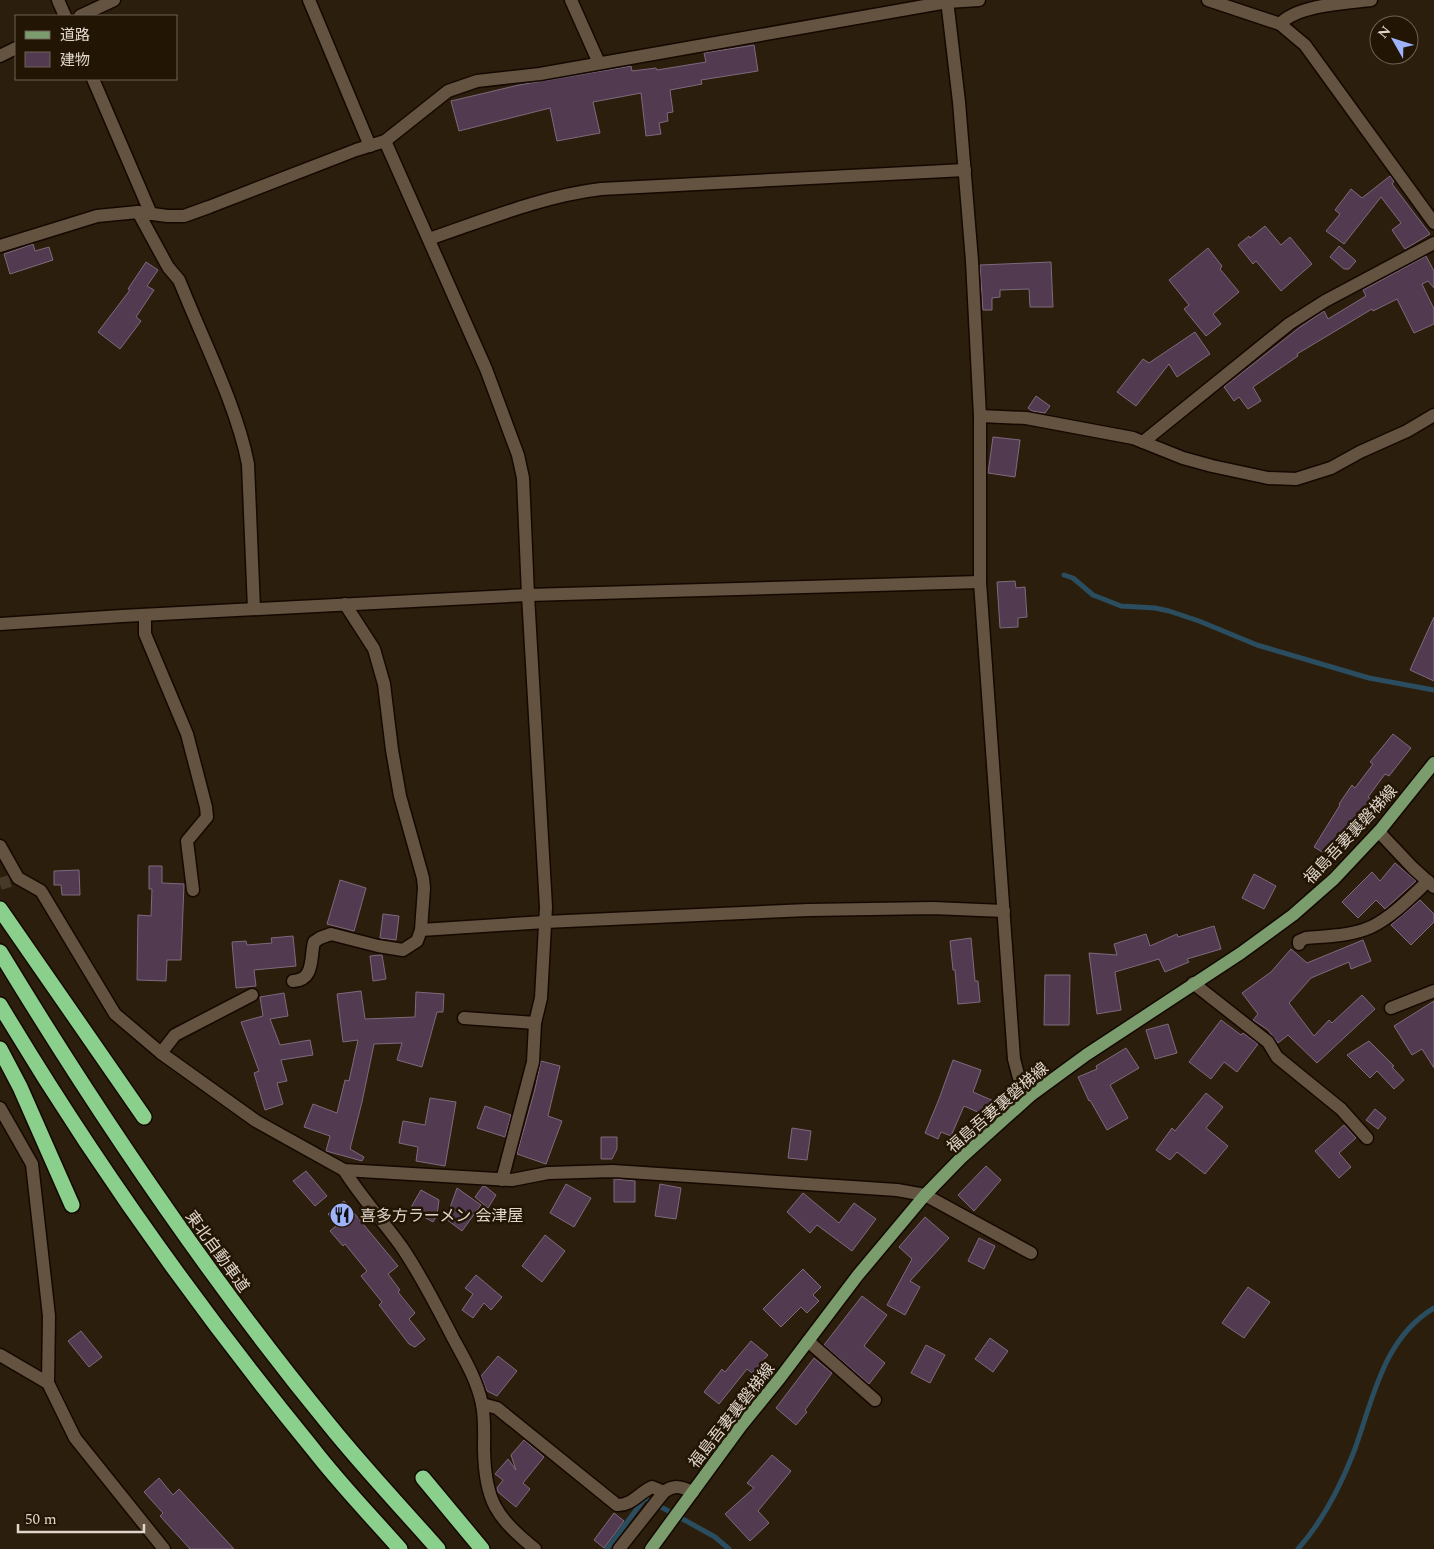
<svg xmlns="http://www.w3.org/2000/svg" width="1434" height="1549" font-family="Spectral,'Noto Sans JP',serif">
<rect width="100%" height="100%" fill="#2c1e0c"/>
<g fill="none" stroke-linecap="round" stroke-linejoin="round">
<g stroke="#2a4d5f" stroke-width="5">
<path d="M1064 575 1073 578 1093 595 1121 606 1155 608 1169 611 1199 621 1257 645 1369 678 1434 690"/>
<path d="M607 1549 645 1498 715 1537 729 1549"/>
<path d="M1298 1549C1322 1522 1340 1487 1353 1454 1373 1401 1382 1339 1434 1308"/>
</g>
</g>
<g fill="#523a51" stroke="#7e6a7d">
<path d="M754 45 758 71 701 80 702 84 670 90 673 112 667 113 668 121 659 123 661 134 646 136 641 93 593 102 600 133 557 141 550 108 459 131 451 101 519 85 631 66 632 71 656 68 657 70 706 62 704 53Z"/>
<path d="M1390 176 1394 181 1392 184 1430 234 1405 249 1392 230 1401 223 1381 197 1344 244 1326 231 1340 214 1335 210 1351 189 1362 198Z"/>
<path d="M1265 226 1281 245 1290 237 1312 264 1281 291 1256 261 1253 264 1238 245 1249 236 1250 238Z"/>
<path d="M33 244 35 251 49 247 53 260 10 274 4 254Z"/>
<path d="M1339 246 1356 261 1349 269H1344L1330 257Z"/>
<path d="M1208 248 1222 266 1220 269 1239 292 1213 314 1221 324 1206 336 1184 309 1189 305 1169 280Z"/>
<path d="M1426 256 1434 271V288L1428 281 1422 284 1434 309V324L1414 333 1397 299 1373 311 1372 309 1297 354 1298 356 1253 387 1261 401 1248 409 1239 397 1234 401 1224 387 1300 327 1324 311 1328 319 1366 296 1363 290Z"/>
<path d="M146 262 158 270 147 286 154 290 136 317 141 321 120 349 98 332 130 290 128 289Z"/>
<path d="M1051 262 1053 307H1030L1029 289 1000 290V297L992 298V310H983L980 265Z"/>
<path d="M1195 332 1210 354 1177 377 1169 364 1136 406 1117 392 1143 359 1149 363Z"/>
<path d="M1036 396 1050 406 1045 413 1032 411 1028 408Z"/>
<path d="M993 437 1020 440 1015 477 988 473Z"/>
<path d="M1015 581 1016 588 1025 587 1027 617 1018 618V627L1000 628 997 582Z"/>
<path d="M1434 617V681L1410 670Z"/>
<path d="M1393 734 1411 748 1389 776 1385 774 1368 797 1374 801 1360 820 1357 817 1332 858 1314 847 1340 805 1339 804 1352 785 1355 788 1373 764 1370 762Z"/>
<path d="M1395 863 1416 881 1385 909 1376 900 1358 918 1342 902 1372 872 1380 881Z"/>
<path d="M149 866H162V883L184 884 181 960H167L166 981 137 980 138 915 151 916 152 889H149Z"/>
<path d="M79 870 80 895H62L61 885H54V871Z"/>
<path d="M1254 874 1276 886 1264 909 1242 898Z"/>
<path d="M340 880 366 888 354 931 327 924Z"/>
<path d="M1420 900 1434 914V922L1411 945 1391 925Z"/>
<path d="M383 914 399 916 396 940 380 938Z"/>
<path d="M1214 926 1221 949 1187 959 1189 962 1165 972 1159 959 1115 972 1121 1010 1097 1014 1089 953 1117 955 1114 944 1146 934 1150 946 1177 934 1178 937Z"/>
<path d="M293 936 296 966 254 970 256 986 236 988 232 942 246 941 247 945 272 943 271 938Z"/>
<path d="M971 938 975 981H978L980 1002 958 1004 955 970H953L950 941Z"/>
<path d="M1363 940 1371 961 1351 969 1349 962 1311 978 1289 1003 1314 1036 1329 1020 1332 1023 1362 995 1375 1009 1317 1063 1288 1035 1278 1043 1268 1030 1253 1020 1258 1014 1242 993 1271 972 1291 949 1307 963Z"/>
<path d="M380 955H382L386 979 373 981 370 956Z"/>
<path d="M1045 975H1070L1069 1025H1044Z"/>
<path d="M361 991 365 1019 415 1017 416 992 444 994 443 1012H437L422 1067 397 1060 402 1043 374 1044 362 1102 350 1149 364 1157 362 1161 326 1151 330 1136 304 1127 313 1104 337 1113 345 1080 349 1081 358 1040 343 1042 337 994Z"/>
<path d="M284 993 288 1016 270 1019 280 1045 310 1040 313 1055 281 1060 287 1081 277 1083 283 1104 265 1110 254 1073 259 1071 241 1022 263 1016 260 997Z"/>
<path d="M1434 1001V1068L1422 1049 1412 1055 1394 1026Z"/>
<path d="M1221 1020 1241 1035 1243 1033 1258 1044 1237 1072 1224 1062 1211 1079 1189 1062Z"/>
<path d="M1168 1024 1177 1053 1155 1059 1146 1030Z"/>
<path d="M1369 1041 1394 1066 1392 1067 1404 1080 1394 1089 1377 1071 1370 1078 1347 1055Z"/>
<path d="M1126 1048 1139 1068 1110 1085 1128 1118 1107 1130 1090 1100 1089 1101 1078 1077 1097 1069 1096 1066Z"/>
<path d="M953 1060 981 1070 973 1092 996 1102 989 1117 964 1106 951 1136 941 1132 938 1139 925 1133 939 1099Z"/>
<path d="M541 1061 560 1066 548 1116 562 1121 546 1164 517 1154 535 1089Z"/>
<path d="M1206 1093 1223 1107 1206 1128 1228 1146 1205 1174 1177 1152 1170 1160 1156 1150 1172 1128 1175 1131Z"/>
<path d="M430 1098 456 1102 445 1166 416 1161 418 1147 399 1143 403 1121 425 1125Z"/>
<path d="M485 1106 511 1115 505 1137 477 1128Z"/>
<path d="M1375 1109 1386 1118 1378 1129 1366 1120Z"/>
<path d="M1344 1125 1356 1138 1339 1153 1351 1167 1339 1178 1315 1151Z"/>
<path d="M792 1128 811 1131 807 1160 788 1158Z"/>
<path d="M601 1137H617V1149L612 1159H601Z"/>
<path d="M986 1166 1001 1180 974 1211 958 1195Z"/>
<path d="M306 1171 327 1196 315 1206 293 1181Z"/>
<path d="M614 1179 635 1181V1202H614Z"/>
<path d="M566 1184 591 1198 574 1227 550 1213Z"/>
<path d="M660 1184 681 1188 676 1219 655 1216Z"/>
<path d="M483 1186 486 1187 496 1195 488 1208 475 1197Z"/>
<path d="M457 1188 481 1205 462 1231 446 1219Z"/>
<path d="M421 1190 439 1200 437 1215 433 1222 410 1209Z"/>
<path d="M803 1193 839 1223 854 1203 876 1219 852 1251 817 1225 810 1233 787 1212Z"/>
<path d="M344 1201 398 1266 388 1274 400 1290 398 1292 415 1313 409 1319 425 1339 415 1347 409 1344 379 1305 382 1302 361 1276 367 1271 345 1244 343 1246 330 1231 337 1225 328 1214Z"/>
<path d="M925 1217 949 1238 910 1281 920 1287 905 1315 887 1305 912 1259 899 1247Z"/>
<path d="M545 1235 565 1251 542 1282 522 1266Z"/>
<path d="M979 1238 995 1246 984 1269 968 1261Z"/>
<path d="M803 1269 821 1287 813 1295 819 1301 807 1313 801 1307 781 1327 763 1309Z"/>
<path d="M476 1275 502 1297 491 1310 484 1303 473 1318 462 1310 473 1294 465 1288Z"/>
<path d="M1248 1287 1270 1302 1244 1338 1222 1323Z"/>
<path d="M862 1296 887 1315 864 1346 885 1363 869 1384 824 1345Z"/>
<path d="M81 1331 102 1357 89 1367 68 1341Z"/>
<path d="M990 1338 1008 1351 993 1372 975 1359Z"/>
<path d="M751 1341 768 1355 752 1373 747 1369 719 1404 704 1392 722 1369 725 1372Z"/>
<path d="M926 1345 945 1355 930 1383 911 1373Z"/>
<path d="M498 1356 517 1371 497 1396 487 1391 481 1376Z"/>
<path d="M814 1358 832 1373 805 1410 807 1412 796 1425 776 1408Z"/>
<path d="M524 1440 544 1457 523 1483 530 1489 516 1507 498 1492 497 1488 503 1480 495 1474 508 1459 516 1470 511 1455Z"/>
<path d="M772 1455 791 1471 758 1511 769 1523 750 1541 725 1514 754 1488 747 1483Z"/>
<path d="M159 1478 173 1495 179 1489 234 1549H190L160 1516 163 1513 144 1492Z"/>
<path d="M614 1513 624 1521 604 1548 594 1540Z"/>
</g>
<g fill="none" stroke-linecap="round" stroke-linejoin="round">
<path stroke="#473a29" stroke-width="12" stroke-dasharray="12 6" stroke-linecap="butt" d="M0 884 10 881"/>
<defs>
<g id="minor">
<path d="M58 0 65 16"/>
<path d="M309 0 370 146"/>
<path d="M571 0 599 63"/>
<path d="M947 0 959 102 972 261 980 416V582L1014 1059 1019 1078 1030 1096"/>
<path d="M1208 0 1280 24 1305 45 1434 223"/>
<path d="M80 16 114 0"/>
<path d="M1280 24C1298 5 1345 3 1371 0"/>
<path d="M0 56 16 48"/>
<path d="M93 79 151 214"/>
<path d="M385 141 486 369 518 455 523 478 528 595 546 907 541 998 535 1023 533 1062 502 1180"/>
<path d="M138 212 168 267 179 280 184 292C206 346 237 408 248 464L254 609"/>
<path d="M429 239C485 220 542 196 601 189L965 170"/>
<path d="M0 246 97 216 138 212 167 216H184L209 207 356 150 385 141 448 91 477 81 540 74 947 2 979 0"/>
<path d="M980 416 1026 418 1133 438 1183 458 1212 466 1268 478 1296 479 1331 468 1360 452 1407 431 1434 415"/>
<path d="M1143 442 1289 324 1325 301 1434 243"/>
<path d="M345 604 374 649 384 684 392 750 400 796 423 878 424 888 421 930"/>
<path d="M145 615V634L187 734 206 807 207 817 187 841 193 890"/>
<path d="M0 624 122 616 528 595 980 582"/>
<path d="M1379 832 1413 868 1434 887"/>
<path d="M0 846 18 878 41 891 115 1014 161 1053 256 1121 344 1170 512 1180 548 1173 613 1171 897 1190 925 1195 1031 1253"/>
<path d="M1299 944V941L1306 938C1327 936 1351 936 1371 927 1392 917 1411 897 1428 881"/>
<path d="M293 981C315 980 310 957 314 942L320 938 331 934 378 946 403 950 417 941 421 930 545 922 808 910 933 908 1004 911"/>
<path d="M1193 983 1268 1042 1277 1057 1341 1109 1367 1138"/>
<path d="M1391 1008 1434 991"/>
<path d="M464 1018 535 1023"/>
<path d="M161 1053 175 1035 252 995"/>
<path d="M0 1108 32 1164 49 1316 48 1383 75 1438 164 1549"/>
<path d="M344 1170C361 1197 382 1220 401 1246 421 1275 437 1307 453 1338 465 1360 477 1380 482 1404 485 1419 484 1435 484 1450 485 1501 496 1517 535 1549"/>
<path d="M808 1341 875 1400"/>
<path d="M0 1355 48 1383"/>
<path d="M482 1404 497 1408 617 1505C631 1506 639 1493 652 1487L664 1492"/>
<path d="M619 1549 664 1492C674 1484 682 1487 693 1492"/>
</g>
<path id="major" d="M651 1549 741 1426 780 1378 858 1275 925 1195 961 1158 1030 1096 1086 1055 1241 953 1293 915 1334 879 1381 829 1434 763"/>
<g id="highway">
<path d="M0 909 144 1117"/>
<path d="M0 952C100 1117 208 1277 331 1427 365 1469 402 1508 438 1549"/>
<path d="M0 1005C93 1161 198 1308 313 1449 340 1484 371 1516 400 1549"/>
<path d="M0 1049 20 1087 72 1205"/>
<path d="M423 1478 482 1549"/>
</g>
</defs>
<use href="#minor" stroke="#140800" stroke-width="15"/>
<use href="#major" stroke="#140800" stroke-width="15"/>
<use href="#highway" stroke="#140800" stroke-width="18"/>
<use href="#minor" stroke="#635340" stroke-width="12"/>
<use href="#major" stroke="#7b9d6e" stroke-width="12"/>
<use href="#highway" stroke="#8bcf8d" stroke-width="15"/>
</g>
<defs>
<symbol id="restaurant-disc" viewBox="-11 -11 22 22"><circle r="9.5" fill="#9fb3fd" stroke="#221504"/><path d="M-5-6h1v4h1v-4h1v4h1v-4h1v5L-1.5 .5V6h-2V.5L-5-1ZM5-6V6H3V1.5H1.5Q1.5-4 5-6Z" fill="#111"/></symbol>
</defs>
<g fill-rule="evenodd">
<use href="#restaurant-disc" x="328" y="1201" width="28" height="28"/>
</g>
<g text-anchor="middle" stroke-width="5" stroke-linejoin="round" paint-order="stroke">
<g font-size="16" fill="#e0d6cb" stroke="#221504">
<text transform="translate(1350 834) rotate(-47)" y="6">福島吾妻裏磐梯線</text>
<text transform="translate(997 1107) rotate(-41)" y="6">福島吾妻裏磐梯線</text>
<text transform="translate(218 1251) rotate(54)" y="6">東北自動車道</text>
<text transform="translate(731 1415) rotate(-52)" y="6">福島吾妻裏磐梯線</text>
</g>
<g font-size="16" fill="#e0d6cb" stroke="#221504" text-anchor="start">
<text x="360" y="1221">喜多方ラーメン 会津屋</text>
</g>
</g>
<rect x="15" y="15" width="162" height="65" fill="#221504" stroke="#6e6254"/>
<rect x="25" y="31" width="25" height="8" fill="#7b9d6e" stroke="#6e6254"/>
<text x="60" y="40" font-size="15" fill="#e0d6cb">道路</text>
<rect x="25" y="52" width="25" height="15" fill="#523a51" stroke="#6e6254"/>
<text x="60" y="65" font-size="15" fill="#e0d6cb">建物</text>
<g transform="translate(1394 40) rotate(309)"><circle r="24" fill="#221504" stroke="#6e6254"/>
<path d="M0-4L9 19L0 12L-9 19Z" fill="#9fb3fd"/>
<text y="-8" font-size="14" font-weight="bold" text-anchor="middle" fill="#e0d6cb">N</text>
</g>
<path d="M18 1524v8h126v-8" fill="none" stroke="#e0d6cb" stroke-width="2.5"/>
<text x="25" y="1524" font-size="15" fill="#e0d6cb" stroke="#221504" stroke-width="4" paint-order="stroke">50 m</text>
</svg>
